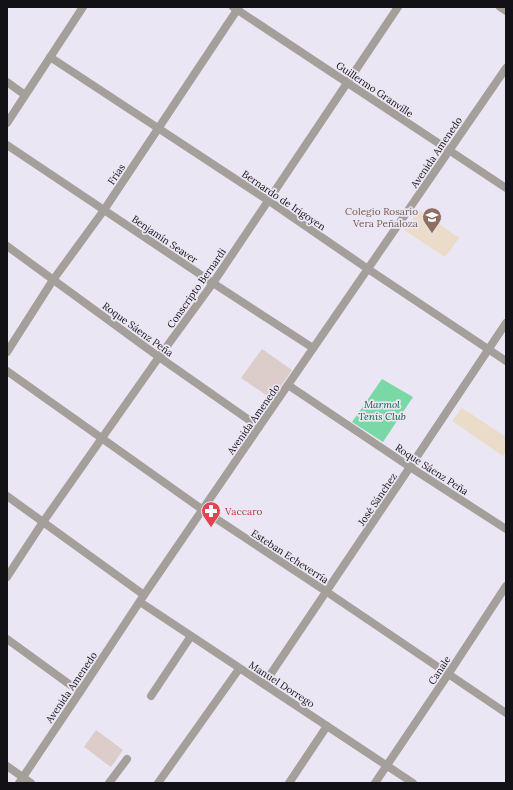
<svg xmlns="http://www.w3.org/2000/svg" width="513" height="790" font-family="Lora,serif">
<rect width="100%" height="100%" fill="#eae6f3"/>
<g fill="#eadcc9">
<path d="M419 210 459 238 445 257 404 230Z"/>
<path d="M462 408 506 437V451L503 456 452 421Z"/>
</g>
<path fill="#7ad8a6" d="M382 379 413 397 383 442 352 422Z"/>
<g fill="#dccdca">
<path d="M262 349 292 370 272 399 241 378Z"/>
<path d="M96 730 123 750 111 767 84 747Z"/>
</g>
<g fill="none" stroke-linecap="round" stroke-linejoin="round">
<g stroke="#a49f9b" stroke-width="8">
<path d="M233 7 506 188"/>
<path d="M500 7 506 11"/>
<path d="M50 57 269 201 368 269 506 361"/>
<path d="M7 82 25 95"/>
<path d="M7 123 83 7"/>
<path d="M7 145 213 283 313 348"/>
<path d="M7 246 159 357 259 427"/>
<path d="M7 352 53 280 104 210 239 7"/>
<path d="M7 371 203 510 327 592 506 713"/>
<path d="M288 385 410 467 506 529"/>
<path d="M7 496 144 595"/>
<path d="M7 577 43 522 102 438 159 357 213 283 398 7"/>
<path d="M140 602 413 783"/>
<path d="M7 639 80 692"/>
<path d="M264 684 410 467 506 323"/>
<path d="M151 696 191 636"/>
<path d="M7 766 31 783"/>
<path d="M19 783 80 692 144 595 259 427 506 68"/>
<path d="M109 783 127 759"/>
<path d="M158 783 239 669"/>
<path d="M289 783 327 726"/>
<path d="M375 783 449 673 506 586"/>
</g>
</g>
<defs>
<symbol id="school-pin" viewBox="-11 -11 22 30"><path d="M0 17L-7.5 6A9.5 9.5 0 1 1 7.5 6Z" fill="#8d6e63" stroke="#eae6f3"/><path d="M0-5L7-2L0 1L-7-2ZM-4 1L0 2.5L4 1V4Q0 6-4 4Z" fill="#fff"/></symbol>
<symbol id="pharmacy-pin" viewBox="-11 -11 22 30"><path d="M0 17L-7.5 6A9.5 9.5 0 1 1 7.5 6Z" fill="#e0444e" stroke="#eae6f3"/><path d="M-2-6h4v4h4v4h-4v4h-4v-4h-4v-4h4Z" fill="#fff"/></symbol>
</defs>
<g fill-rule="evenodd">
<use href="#school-pin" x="421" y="206" width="22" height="30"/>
<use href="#pharmacy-pin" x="200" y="500" width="22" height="30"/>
</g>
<g text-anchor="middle" stroke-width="3.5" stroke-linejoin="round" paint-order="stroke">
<g font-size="10" fill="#121115" stroke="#eae6f3">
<text transform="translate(375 89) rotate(34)" y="4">Guillermo Granville</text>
<text transform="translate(436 152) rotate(-56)" y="4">Avenida Amenedo</text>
<text transform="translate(116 174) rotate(-56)" y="4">Frías</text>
<text transform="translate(284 200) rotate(34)" y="4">Bernardo de Irigoyen</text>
<text transform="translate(165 239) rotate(34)" y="4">Benjamín Seaver</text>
<text transform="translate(196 288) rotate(-55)" y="4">Conscripto Bernardi</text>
<text transform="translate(138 329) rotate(36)" y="4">Roque Sáenz Peña</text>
<text transform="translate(253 419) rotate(-55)" y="4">Avenida Amenedo</text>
<text transform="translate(432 469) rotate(33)" y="4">Roque Sáenz Peña</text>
<text transform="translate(377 499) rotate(-56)" y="4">José Sánchez</text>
<text transform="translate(290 556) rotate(33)" y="4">Esteban Echeverría</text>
<text transform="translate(439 670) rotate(-57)" y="4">Canale</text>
<text transform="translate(282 684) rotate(33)" y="4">Manuel Dorrego</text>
<text transform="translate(71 687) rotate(-56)" y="4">Avenida Amenedo</text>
</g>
<g font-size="10" fill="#785e54" stroke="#eae6f3" text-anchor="end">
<text x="418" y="215">Colegio Rosario<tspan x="418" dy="12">Vera Peñaloza</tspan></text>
</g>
<g font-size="10" font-style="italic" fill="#10623f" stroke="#eae6f3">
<text x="382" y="408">Marmol<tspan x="382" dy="12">Tenis Club</tspan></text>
</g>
<g font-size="10" fill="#be3a42" stroke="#eae6f3" text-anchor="start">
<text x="225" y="515">Vaccaro</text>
</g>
</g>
<rect width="513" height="790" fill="none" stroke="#121115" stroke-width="16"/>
</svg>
